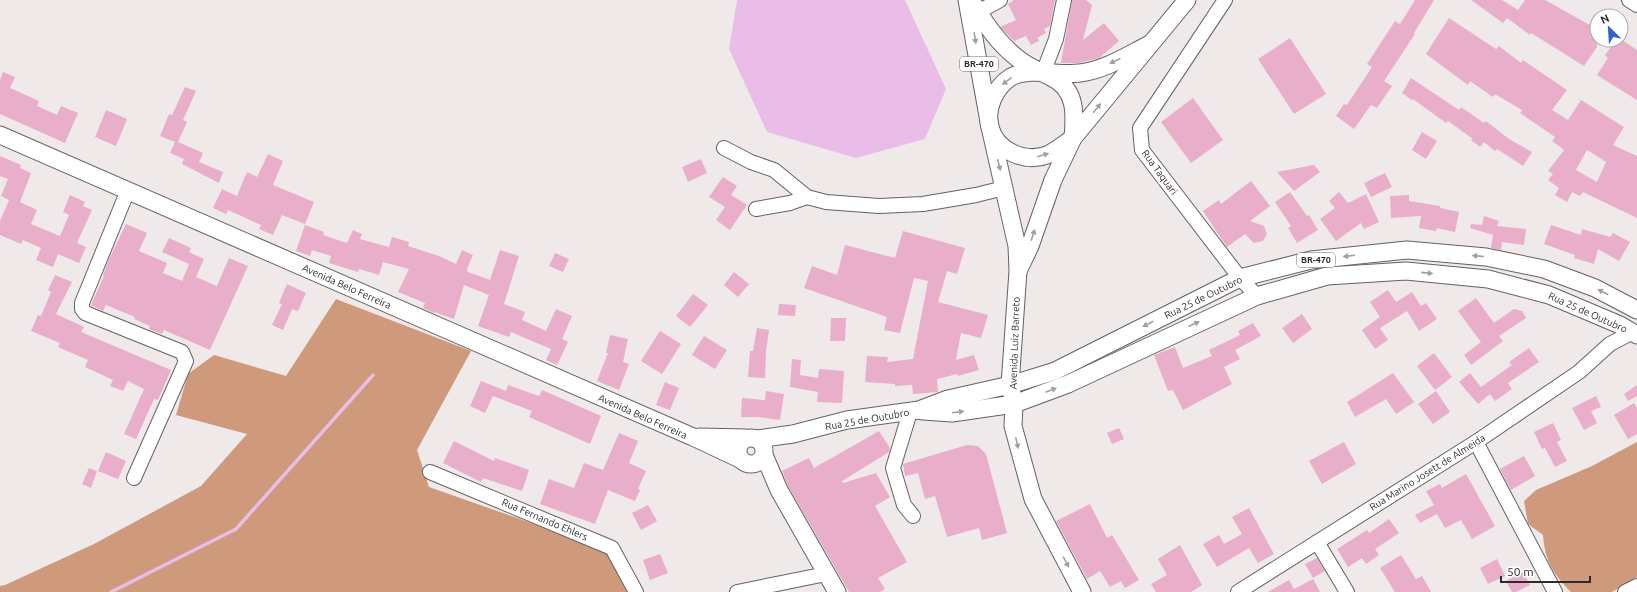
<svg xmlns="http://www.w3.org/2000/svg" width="1637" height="592" font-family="Ubuntu,sans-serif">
<rect width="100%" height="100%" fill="#f0e9ea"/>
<g fill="#ce9a7b">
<path d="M336 299 471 351 417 450 429 487 605 549 627 592H0V586L5 585 94 544 201 486 247 434 176 415 188 374 214 355 286 376Z"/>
<path d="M1637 442V577L1612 592H1571C1553 574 1545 561 1543 535L1528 524 1524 501 1536 490 1592 466Z"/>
</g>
<path fill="#eabde8" d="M737 0H905L946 89 925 139 856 158 767 132 729 49Z"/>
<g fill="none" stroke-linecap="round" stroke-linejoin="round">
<path stroke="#eabde8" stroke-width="3.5" d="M111 592 236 529 373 375"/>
</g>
<g fill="#e8aeca" fill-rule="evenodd">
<path d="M1014 0H1055L1050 26 1044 29 1046 33 1037 38 1039 41 1031 45 1026 36 1014 41 1000 27 1016 20 1008 4Z"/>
<path d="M1072 0H1086L1092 5 1083 40 1104 23 1119 41 1099 58 1079 63H1061Z"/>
<path d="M1415 0H1434L1414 33 1415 34 1384 81 1392 86 1377 108 1371 105 1354 129 1336 116 1344 104 1347 105 1372 67 1367 64 1395 21 1400 24Z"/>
<path d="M1471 0H1502L1518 10 1525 0H1545L1597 29V47L1584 66 1531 33 1530 35 1507 18 1503 23Z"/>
<path d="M1449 18 1496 49 1499 46 1521 63 1523 60 1567 90 1552 110 1568 120 1581 100 1624 127 1613 145 1637 156V218L1583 192 1580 196 1572 192 1567 202 1555 195 1559 188 1548 180 1553 174 1548 171 1564 150 1552 141 1555 137 1520 113 1522 110 1495 94 1493 97 1470 81 1468 85 1426 54ZM1587 150 1606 162 1597 182 1576 170Z"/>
<path d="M1290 38 1326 94 1294 114 1258 59Z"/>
<path d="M1616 40H1622L1637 50V100L1597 75 1608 58 1605 55Z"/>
<path d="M3 72 15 77 10 88 39 101 37 106 57 115 61 106 78 113 65 143 0 114V80Z"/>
<path d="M1411 78 1459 110 1461 107 1484 123 1486 121 1509 139 1532 152 1523 166 1497 149 1495 151 1484 142 1480 147 1471 140 1473 139 1448 121 1446 123 1413 99 1412 100 1402 93Z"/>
<path d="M185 87 196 91 183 120 187 122 178 142 203 153 199 162 223 172 219 183 182 164 184 159 170 153 175 142 160 136 169 114 172 115Z"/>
<path d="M1193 98 1223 140 1191 163 1161 122Z"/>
<path d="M106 110 127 119 116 146 95 137Z"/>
<path d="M1422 132 1437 141 1426 159 1412 150Z"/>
<path d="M268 154 283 161 273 185 314 202 305 224 282 215 273 235 259 229 261 225 228 210 226 214 213 208 222 189 237 196 247 172 257 177Z"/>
<path d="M0 156 21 165 20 168 31 173 20 202 37 210 31 224 60 236 69 215 63 212 70 195 85 202 83 206 92 210 77 243 86 247 79 263 58 254 53 267 36 260 41 248 23 240 21 244 0 235V221L9 200 1 196 8 179 0 176Z"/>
<path d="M701 159 707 173 688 182 682 167Z"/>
<path d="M1314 165 1320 172 1294 191 1277 172Z"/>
<path d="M1385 173 1392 187 1371 197 1364 183Z"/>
<path d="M723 177 737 186 731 195 747 205 730 230 716 220 725 207 709 197Z"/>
<path d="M1251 181 1270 206 1250 221 1264 226 1267 234 1263 241 1254 243 1245 234 1227 247 1203 211 1219 200 1221 204Z"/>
<path d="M1290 192 1307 216 1309 215 1318 230 1297 243 1288 228 1291 226 1275 202Z"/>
<path d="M1339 192 1348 203 1366 194 1379 222 1364 229 1361 223 1336 241 1320 219 1335 208 1329 201Z"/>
<path d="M1409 195V201L1440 206V208L1459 212 1455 232 1437 228 1436 231 1419 228 1421 216 1391 218 1390 196Z"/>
<path d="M1484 216 1499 221 1497 226 1526 229 1524 245 1502 242 1501 250 1491 248 1493 235 1470 228 1471 224 1482 225Z"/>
<path d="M126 224 147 233 139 251 167 263 163 273 182 281 189 264 162 252 169 238 191 248 189 252 204 259 196 277 217 286 229 258 248 266 210 350 164 330 162 334 149 329 150 326 134 319 135 317 106 305 103 311 91 305 104 276 103 275 109 259Z"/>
<path d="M305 225 324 232 323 235 347 243 353 230 362 234 360 239 389 247 392 237 409 242 408 246 439 256 456 264 462 250 473 255 467 269 468 272 490 280 500 250 519 256 504 304 525 312 522 320 546 331 556 309 572 316 562 339 568 342 557 365 546 360 551 349 511 332 509 337 478 326 489 295 464 285 454 319 434 312V313L423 308 425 303 398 292 409 269 383 262 379 275 359 269 358 272 329 263 331 256 312 250 310 256 296 251Z"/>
<path d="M1551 225 1581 235 1582 229 1610 237 1613 233 1630 242 1619 261 1598 249 1594 264 1574 258 1575 255 1544 244Z"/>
<path d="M903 231 965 248 957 274 947 271 938 302 988 315 981 338 961 333 956 360 974 355 979 370 958 376 957 374 937 379 938 392 913 394 912 385 895 386V384L865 382 867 356 888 357 887 362 913 359 928 281 914 278 900 333 884 330 887 317 804 288 812 266 837 275 845 245 895 258Z"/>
<path d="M555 253 569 259 563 272 549 266Z"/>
<path d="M734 272 749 284 738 297 724 285Z"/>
<path d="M55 275 72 282 56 314 84 327 81 332 171 370 158 400 154 399 136 439 124 434 144 389 128 381 123 391 110 386 113 380 85 367 88 360 58 347 60 343 31 331 38 315 41 316 51 292 48 290Z"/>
<path d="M287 284 306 293 298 311 292 309 283 330 272 325 282 304 279 303Z"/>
<path d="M1388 290 1396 302 1412 292 1421 306 1426 303 1437 319 1419 331 1407 311 1380 328 1388 340 1375 349 1362 330 1380 317 1370 302Z"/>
<path d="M693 294 708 305 690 327 676 316Z"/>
<path d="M1476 298 1494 323 1514 309 1522 311 1526 318 1499 336 1503 341 1471 365 1464 355 1481 342 1458 311Z"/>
<path d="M779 304 796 305 795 316 778 315Z"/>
<path d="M1302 314 1312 329 1293 343 1282 328Z"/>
<path d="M831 318H846L845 341H830Z"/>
<path d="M1253 323 1261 336 1235 350 1240 359 1224 367 1232 384 1183 410 1173 390 1168 391 1154 355 1175 347 1183 368 1212 356 1209 350 1240 335 1238 331Z"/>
<path d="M757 328 769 330 766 352 765 378 748 377 750 351H753Z"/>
<path d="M660 331 681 344 662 374 641 361Z"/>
<path d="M610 335 628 339 623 362 629 364 619 390 597 381 608 353H606Z"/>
<path d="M704 336 727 350 715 369 692 355Z"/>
<path d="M1529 348 1539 362 1508 383 1512 389 1495 401 1490 394 1478 404 1459 382 1470 373 1481 387 1512 365 1509 362Z"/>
<path d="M1434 353 1452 377 1435 390 1417 366Z"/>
<path d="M792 359 801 360 800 375 818 378 819 369 844 371 842 403 817 402 818 392 790 387Z"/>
<path d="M1393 373 1414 402 1396 414 1386 399 1355 417 1347 402Z"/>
<path d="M481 381 506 391 508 385 539 396 542 390 601 416 590 444 529 417 532 411 493 396 485 413 470 406Z"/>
<path d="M665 382 679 388 670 410 656 405Z"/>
<path d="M1637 385V396L1628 401 1624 394Z"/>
<path d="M766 391 784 394 780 420 758 417H741L742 398 765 400Z"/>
<path d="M1436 391 1450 412 1433 424 1418 404Z"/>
<path d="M1596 396 1601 407 1591 411 1597 423 1584 430 1572 408Z"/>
<path d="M1634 403 1637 408V434L1628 439 1614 415Z"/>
<path d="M1553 423 1561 440 1557 442 1567 461 1555 467 1545 448 1542 449 1534 432Z"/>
<path d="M1119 428 1124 439 1112 444 1107 433Z"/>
<path d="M879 431 890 448 889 452 842 481 843 483 876 473 890 497 875 506 907 562 878 578 885 589 880 592H849L788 486 782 471 809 458 814 468Z"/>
<path d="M619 433 638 441 629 463 646 471 638 489 640 490 635 501 608 490 595 524 540 504 549 479 574 488 584 463 603 470Z"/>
<path d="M454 441 494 461 495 458 529 470 522 491 483 478 481 482 443 463Z"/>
<path d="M1344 442 1356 464 1322 484 1309 461Z"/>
<path d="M967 445 978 446 986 454 1007 533 982 540 979 528 947 537 935 496 925 499 918 473 905 476 903 464Z"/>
<path d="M106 452 126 461 118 479 98 471Z"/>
<path d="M1524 456 1535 476 1511 490 1500 469Z"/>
<path d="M89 468 97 471 91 488 82 484Z"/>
<path d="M1466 474 1495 526 1472 539 1461 520 1445 528 1437 514 1420 523 1415 515 1434 505 1426 491 1440 484 1442 488Z"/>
<path d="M1090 504 1107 538 1112 535 1139 580 1125 588 1121 581 1110 587 1100 571 1087 579 1056 521Z"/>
<path d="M648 505 657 521 641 530 632 513Z"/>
<path d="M1249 508 1274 554 1258 563 1249 548 1217 567 1203 544 1219 535 1224 544 1242 534 1232 517Z"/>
<path d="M1389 519 1399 533 1375 549 1379 555 1366 564 1362 558 1348 567 1337 549 1367 530 1369 533Z"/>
<path d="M1180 545 1202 585 1191 592H1156L1151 584 1167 575 1158 559Z"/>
<path d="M660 554 668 573 650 580 643 560Z"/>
<path d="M1401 555 1416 579 1422 576 1431 592H1395L1380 568Z"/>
<path d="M1317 558 1325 571 1313 578 1305 564Z"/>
<path d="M1497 559 1505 576 1488 584 1480 568Z"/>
<path d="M1523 572 1530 585 1516 592H1512L1506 581Z"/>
<path d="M1313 579 1320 592H1268L1289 580 1294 589Z"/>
</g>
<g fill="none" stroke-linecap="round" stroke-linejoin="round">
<defs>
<g id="minor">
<path d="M1225 0 1140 128 1142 150 1240 278 1257 296"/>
<path d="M1629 0 1637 5"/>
<path d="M978 12 1000 0"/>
<path d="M1043 73 1056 39 1064 0"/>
<path d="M724 148 751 162 774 170 807 197 826 202 879 206 923 204 976 195 1004 188"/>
<path d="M128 190 82 303V309L85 313 182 352 186 361 134 478"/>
<path d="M756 209 790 203 807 197"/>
<path d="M910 412 893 468 904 505 913 516"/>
<path d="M1476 442 1555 592"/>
<path d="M430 472 612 548 636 592"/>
<path d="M1317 542 1347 592"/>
<path d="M737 592 826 574"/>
<path d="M1238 592 1476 442 1579 372 1610 344 1633 332"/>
<path d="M1625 592 1637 586"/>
</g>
<g id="major">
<path d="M967 0 990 127 1017 246 1018 271 1010 385 1014 404 1013 426 1033 499 1082 592"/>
<path d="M972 2C985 23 997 42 1016 57 1026 66 1039 71 1051 77 1077 89 1075 115 1073 138 1064 144 1056 151 1047 155 1025 163 996 151 990 127 985 109 995 87 1011 77 1030 67 1059 76 1080 73 1105 70 1128 55 1150 44"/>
<path d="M0 135 693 437 742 460"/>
<path d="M1019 269 1030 246 1053 180 1073 138 1187 0"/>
<path d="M923 411 952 413 1014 404 1068 384 1257 296 1327 276 1406 271 1488 279 1549 295 1620 325 1637 335"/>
<path d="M699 437 746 438"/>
<circle cx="751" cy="451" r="13"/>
<path d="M758 439 793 434 847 420 919 410 948 399 1010 385 1055 371 1240 278 1311 260 1407 250 1486 257 1544 269 1595 288 1637 310"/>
<path d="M764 455 779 490 837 592"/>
</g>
</defs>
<use href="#minor" stroke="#666161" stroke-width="16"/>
<use href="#major" stroke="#666161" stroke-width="19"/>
<use href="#minor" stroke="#fff" stroke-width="14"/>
<use href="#major" stroke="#fff" stroke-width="17"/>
</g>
<defs><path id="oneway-solid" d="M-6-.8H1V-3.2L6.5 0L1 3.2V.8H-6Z"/></defs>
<g fill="#a0a0a0">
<use href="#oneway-solid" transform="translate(975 38) rotate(81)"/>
<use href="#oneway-solid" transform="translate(1115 61) rotate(154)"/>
<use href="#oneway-solid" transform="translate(1007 81) rotate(142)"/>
<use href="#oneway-solid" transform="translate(1097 108) rotate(-51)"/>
<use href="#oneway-solid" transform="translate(1043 155) rotate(-16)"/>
<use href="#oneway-solid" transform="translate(999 165) rotate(76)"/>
<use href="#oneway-solid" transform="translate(1033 235) rotate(-72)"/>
<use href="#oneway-solid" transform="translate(1349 256) rotate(173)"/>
<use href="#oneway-solid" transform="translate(1478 256) rotate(-175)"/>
<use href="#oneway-solid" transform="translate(1427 273) rotate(6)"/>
<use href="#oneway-solid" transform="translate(1603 292) rotate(-152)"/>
<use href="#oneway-solid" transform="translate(1148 324) rotate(153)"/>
<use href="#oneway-solid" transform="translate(1194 324) rotate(-25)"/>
<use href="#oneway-solid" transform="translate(1051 390) rotate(-21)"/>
<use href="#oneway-solid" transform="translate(958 412) rotate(-7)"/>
<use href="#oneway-solid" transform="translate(1017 443) rotate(77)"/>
<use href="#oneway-solid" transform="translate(1066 562) rotate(62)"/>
</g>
<g text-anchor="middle" stroke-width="4" stroke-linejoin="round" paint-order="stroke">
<g fill="#fff" stroke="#6c6b6b" stroke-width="1">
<rect x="960" y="57" width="38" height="14" rx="3"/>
<rect x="1297" y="253" width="38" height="14" rx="3"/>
</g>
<g font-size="9" font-weight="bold" fill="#2d2b2b">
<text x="979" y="67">BR-470</text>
<text x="1316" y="263">BR-470</text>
</g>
<g font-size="10" fill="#2d2b2b" stroke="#fff">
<text transform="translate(1160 172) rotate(54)" y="4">Rua Taquari</text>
<text transform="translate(347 286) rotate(24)" y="4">Avenida Belo Ferreira</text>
<text transform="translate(1203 297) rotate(-26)" y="4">Rua 25 de Outubro</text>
<text transform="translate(1588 312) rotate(24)" y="4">Rua 25 de Outubro</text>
<text transform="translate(1014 343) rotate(-88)" y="4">Avenida Luiz Barreto</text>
<text transform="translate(643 416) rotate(24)" y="4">Avenida Belo Ferreira</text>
<text transform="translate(867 419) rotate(-10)" y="4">Rua 25 de Outubro</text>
<text transform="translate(1427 472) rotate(-32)" y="4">Rua Marino Josett de Almeida</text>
<text transform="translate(545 519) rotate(23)" y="4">Rua Fernando Ehlers</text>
</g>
</g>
<g transform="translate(1609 28) rotate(335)"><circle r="19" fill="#ffffff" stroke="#abaaaa"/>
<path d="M0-3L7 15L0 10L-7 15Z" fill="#365fd0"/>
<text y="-6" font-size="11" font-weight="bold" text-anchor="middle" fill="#2d2b2b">N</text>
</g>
<path d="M1501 576v6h89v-6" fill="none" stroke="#2d2b2b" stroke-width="2"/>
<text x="1507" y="576" font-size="12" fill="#2d2b2b" stroke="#ffffff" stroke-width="3" paint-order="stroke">50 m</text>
</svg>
